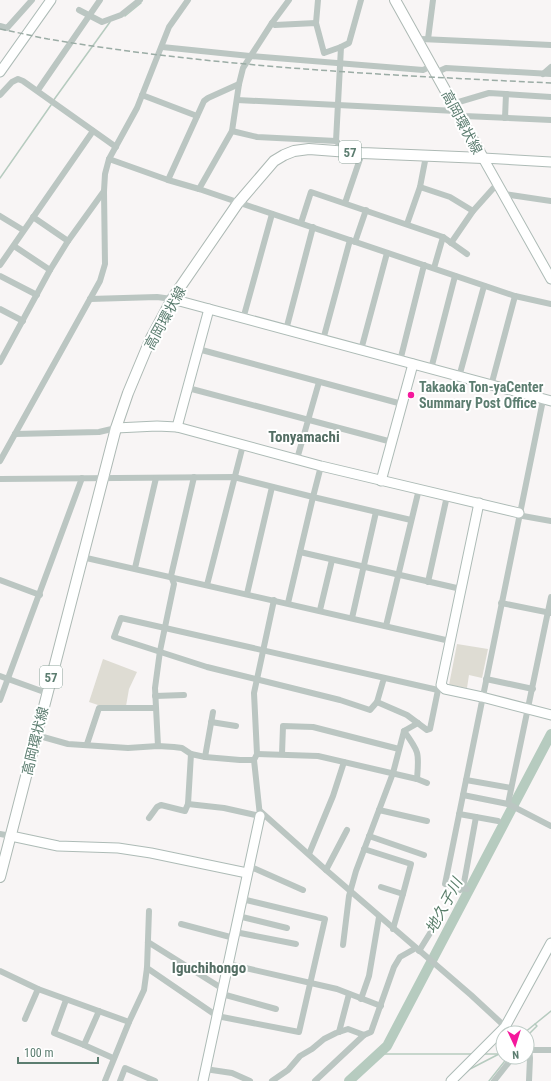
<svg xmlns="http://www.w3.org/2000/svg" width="551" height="1081" font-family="'Roboto Condensed','Noto Sans JP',sans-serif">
<rect width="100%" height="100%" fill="#f8f5f5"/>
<g fill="#dedcd3">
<path d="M457 644 488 649 482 678 469 675 467 688 449 685Z"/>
<path d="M103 659 137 672 129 689 126 706 98 705 89 702Z"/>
</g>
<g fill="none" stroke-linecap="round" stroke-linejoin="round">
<g stroke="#b6cbbf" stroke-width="1.5">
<path d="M125 16 141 3"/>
<path d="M53 101 110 22"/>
<path d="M0 178 51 105"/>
<path d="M524 1033 551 1011"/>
<path d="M527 1036 537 1026 535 1024"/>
<path d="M380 1054H472"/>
<path d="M484 1054H499L503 1051"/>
<path d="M461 1077 470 1069 499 1054"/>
<path d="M489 1081 508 1057"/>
</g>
<path stroke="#b6cbbf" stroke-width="10" d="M349 1081 387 1046 551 734"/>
<defs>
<g id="secondary">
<path d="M0 72 51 0"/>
<path d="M483 158 551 279"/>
<path d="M483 158 551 162"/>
<path d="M172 299 551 401"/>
<path d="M177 427 209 309"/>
<path d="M116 428 157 426 177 427 321 466 519 513"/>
<path d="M381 481 413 364"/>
<path d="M479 503 441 685 445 689 482 697 551 715"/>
<path d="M11 836 58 846 118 848 151 853 247 873"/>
<path d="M203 1081 260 816"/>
<path d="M451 1081 505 1027 551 943"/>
</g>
<g id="primary">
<path d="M395 0 483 158"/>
<path d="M0 877 116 428 128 393 151 338 172 299 238 203 274 161 284 155 294 151 309 149 362 153 483 158"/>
</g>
</defs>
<use href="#secondary" stroke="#adbbb6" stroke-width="11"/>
<use href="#primary" stroke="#adb9b4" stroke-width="12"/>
<g stroke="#bbc6c2" stroke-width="6">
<path d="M79 10 102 22 121 15 140 0"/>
<path d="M272 23 275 25 316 23 324 53 341 47 336 141"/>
<path d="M316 23 318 0"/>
<path d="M0 26 7 28 32 0"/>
<path d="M428 39 433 0"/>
<path d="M418 41 421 39 551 45"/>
<path d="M162 47 250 56 423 70 432 66"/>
<path d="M341 47 349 43 361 0"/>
<path d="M435 73 446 68 551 74"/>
<path d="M543 74 551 67"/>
<path d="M38 90 100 0"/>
<path d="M0 95 12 82 18 79 23 81 116 147"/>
<path d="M142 95 197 116"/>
<path d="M237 100 456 111 464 116 551 120"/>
<path d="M452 104 489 93 551 97"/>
<path d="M505 118 506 94"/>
<path d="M232 131 257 137 336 141 348 152"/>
<path d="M109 159 168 180 199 189 515 296 551 304"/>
<path d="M168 180 204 101 208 98 239 84"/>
<path d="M420 187 450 197 473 211"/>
<path d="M199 189 232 131 239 84 243 68 272 23 289 0"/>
<path d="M504 194 551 201"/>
<path d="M345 203 362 153"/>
<path d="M0 216 23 230"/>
<path d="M33 217 68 241"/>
<path d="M301 223 311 192 443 237 467 254"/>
<path d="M407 224 420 187 426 156"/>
<path d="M355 242 366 210"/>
<path d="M451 243 473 211 498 183"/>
<path d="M14 246 50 270"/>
<path d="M0 265 93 131"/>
<path d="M434 268 443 237"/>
<path d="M0 276 37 295"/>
<path d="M90 299 157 297 172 299"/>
<path d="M0 309 23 321"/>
<path d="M243 319 272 214"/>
<path d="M286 330 313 227"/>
<path d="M323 340 350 240"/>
<path d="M198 349 402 404"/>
<path d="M361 350 387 253"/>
<path d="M400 361 424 265"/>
<path d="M0 362 50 270 68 241 104 191"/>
<path d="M431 369 455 276"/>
<path d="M459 377 484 286"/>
<path d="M491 386 515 296"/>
<path d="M188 388 392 442"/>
<path d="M15 434 99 432 116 428"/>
<path d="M297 459 319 382"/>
<path d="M0 461 100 281 105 264 104 191 105 174 109 159 137 108 169 27 188 0"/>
<path d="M0 479 234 477 313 497 411 520"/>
<path d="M519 513 523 516 551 521"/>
<path d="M300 552 461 589"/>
<path d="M82 557 450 641"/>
<path d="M135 568 156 478"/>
<path d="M0 580 40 595"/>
<path d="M428 582 447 496"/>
<path d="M207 585 243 445"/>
<path d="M247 594 272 487"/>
<path d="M551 597 508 804 551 826"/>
<path d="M288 603 313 497 321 466"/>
<path d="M501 603 551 613"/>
<path d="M320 610 332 560"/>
<path d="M352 618 376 512"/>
<path d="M386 626 419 489"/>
<path d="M0 676 47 693"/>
<path d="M384 678 377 702 370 710 340 700 207 667 114 637 121 618 438 690 442 688"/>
<path d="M486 679 533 689"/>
<path d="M155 696 184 695"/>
<path d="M0 700 82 478"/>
<path d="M377 702 407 715 427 730 430 729 438 690"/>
<path d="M211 722 236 726"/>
<path d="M404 731C420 753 419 753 417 779"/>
<path d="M36 735 68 744 128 748 158 746 174 747 182 748 191 754 205 757 240 760H254"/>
<path d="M87 744 99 708H155"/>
<path d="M158 746 155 688 160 651 174 584 171 576 194 477"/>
<path d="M257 754 318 756 417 779 427 783"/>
<path d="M282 754 283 726 313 727 399 749"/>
<path d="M205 757 213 712"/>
<path d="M466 780 511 788"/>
<path d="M463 795 508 804"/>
<path d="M188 804 224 808 260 816 254 760 257 754 254 693 274 600"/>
<path d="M379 810 427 821"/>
<path d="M260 811 326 870 471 995 512 1033"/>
<path d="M459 814 476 817 463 888"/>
<path d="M476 817 498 821"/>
<path d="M149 818 157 807 161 805 185 811 188 804 191 754"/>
<path d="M0 834 11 836"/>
<path d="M369 836 424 855"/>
<path d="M364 849 411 864 403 894 381 887"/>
<path d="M309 854 333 796 344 762"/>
<path d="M249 866 303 890"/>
<path d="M326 870 347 830"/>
<path d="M467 889 463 888 460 890 445 884 543 400"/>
<path d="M238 916 287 928"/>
<path d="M181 924 234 938"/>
<path d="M393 929 403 894"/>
<path d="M235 932 296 944"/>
<path d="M148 942 223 989"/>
<path d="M343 945 349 896 356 871 393 773 404 731 418 723"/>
<path d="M419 951 432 930 439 913"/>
<path d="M228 964 337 989 381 1006"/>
<path d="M147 968 217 1016 299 1032 325 919 242 899"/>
<path d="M0 971 38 989 129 1022"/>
<path d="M222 994 276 1009"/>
<path d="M361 999 369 976 379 917"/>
<path d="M66 1000 54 1033 84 1045 113 1058"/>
<path d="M25 1019 38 989"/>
<path d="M339 1032 349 994"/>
<path d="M84 1045 99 1011"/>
<path d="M527 1047 534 1050H551"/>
<path d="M529 1048 530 1058 529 1081"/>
<path d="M205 1069 232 1073 250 1081"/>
<path d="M105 1081 129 1022 144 990 147 968 149 911"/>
<path d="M120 1081 125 1068 155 1081"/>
<path d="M272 1081 288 1070 300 1056 312 1049 324 1039 336 1033 348 1029 364 1035 371 1032 394 967 400 957 416 948"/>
<path d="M315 1081 364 1035"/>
<path d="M494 1081 513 1057"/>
</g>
<use href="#secondary" stroke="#fff" stroke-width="9"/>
<use href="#primary" stroke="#fff" stroke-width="10"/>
<path stroke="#9baca5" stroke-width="1.5" stroke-dasharray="6 3" stroke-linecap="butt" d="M0 29C16 32 32 36 48 39 214 67 383 75 551 83"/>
</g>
<circle fill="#f5189c" stroke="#fff" stroke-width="1.5" cx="411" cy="395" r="4"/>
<g text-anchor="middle" stroke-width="4" stroke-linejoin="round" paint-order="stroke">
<g fill="#fff" stroke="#8da49b" stroke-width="1">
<rect x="339" y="141" width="22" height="22" rx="3"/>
<rect x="40" y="666" width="22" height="22" rx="3"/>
</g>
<g font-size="13" font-weight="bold" fill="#5c7d70">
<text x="350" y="157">57</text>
<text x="51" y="682">57</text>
</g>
<g font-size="14" fill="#5c7d70" stroke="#fff">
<text transform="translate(462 122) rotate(62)" y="5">高岡環状線</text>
<text transform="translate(165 318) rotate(-61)" y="5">高岡環状線</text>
<text transform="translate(35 741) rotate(-76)" y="5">高岡環状線</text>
</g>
<g font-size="14" font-weight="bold" fill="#5c7d70" stroke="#fff" text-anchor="start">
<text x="419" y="392">Takaoka Ton-yaCenter<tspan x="419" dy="16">Summary Post Office</tspan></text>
</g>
<g font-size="15" font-weight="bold" fill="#536d63" stroke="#fff">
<text x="304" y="442">Tonyamachi</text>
<text x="209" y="973">Iguchihongo</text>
</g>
<g font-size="15" font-style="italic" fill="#5a7e6a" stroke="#fff">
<text transform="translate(444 906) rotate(-62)" y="5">地久子川</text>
</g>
</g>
<g transform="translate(515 1045) rotate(176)"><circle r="19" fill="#ffffff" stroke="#becbc6"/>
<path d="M0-3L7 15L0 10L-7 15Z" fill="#f5189c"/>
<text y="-6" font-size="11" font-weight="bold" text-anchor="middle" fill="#5c7d70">N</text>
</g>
<path d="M18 1057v6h80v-6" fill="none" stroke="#5c7d70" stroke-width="2"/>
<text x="24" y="1057" font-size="12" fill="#5c7d70" stroke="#ffffff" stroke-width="3" paint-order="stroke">100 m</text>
</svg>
